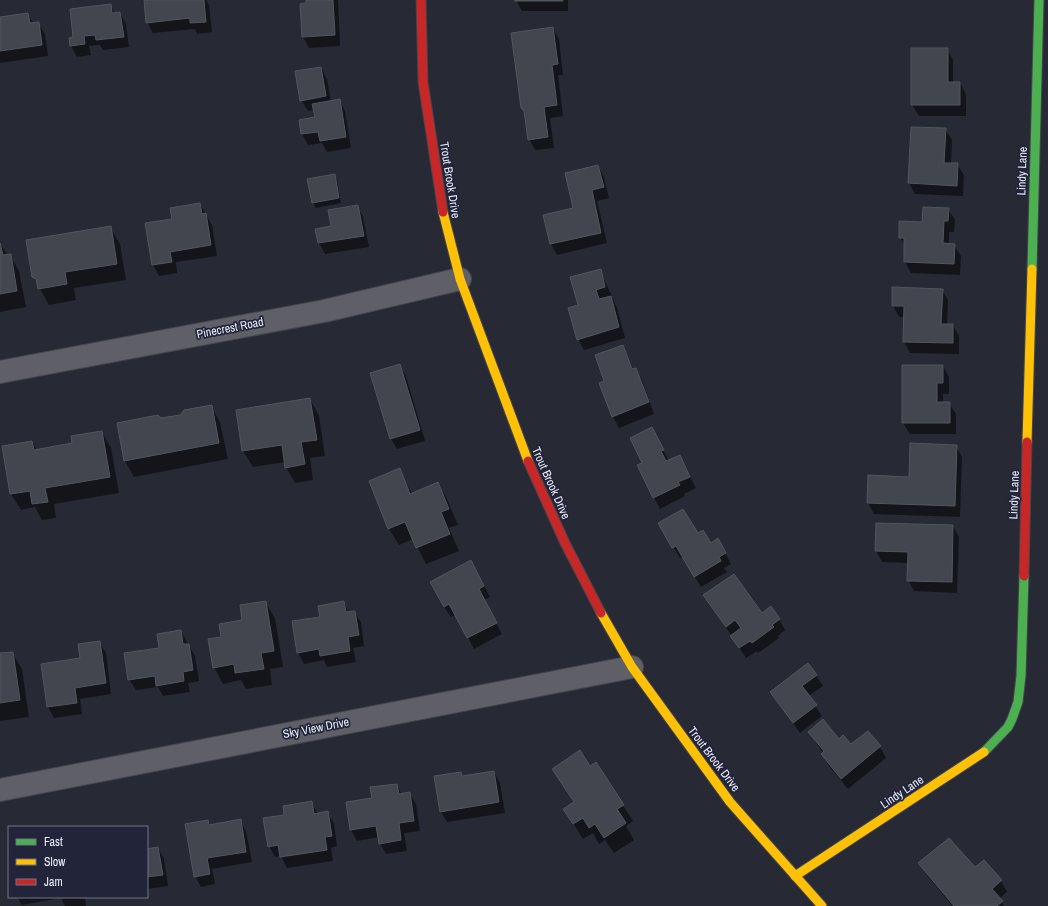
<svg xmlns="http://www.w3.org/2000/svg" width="1048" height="906" font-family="'Archivo Narrow',sans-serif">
<rect width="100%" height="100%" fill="#272934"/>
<g fill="#0007">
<path d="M147 0H206L209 5 212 32 197 34 195 29 153 33 147 22Z"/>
<path d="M307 0H338L340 46 309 48 303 37Z"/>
<path d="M516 0H568V11H522Z"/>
<path d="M110 5 115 13H120L126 24 129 47 103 50 100 45 89 46 91 55 77 57 71 46 74 38Z"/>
<path d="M28 14 33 23H38L45 34 48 56 0 63V18Z"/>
<path d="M553 29 559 39 563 75H558L563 116 550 118 554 148 535 150 529 139 526 114 522 108Z"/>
<path d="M947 49 953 60V83H960L966 94V116H919L912 105Z"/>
<path d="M321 68 327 79 331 102 339 100 345 111 351 148 327 152 322 143 308 145 302 134 300 121 316 118 314 110 308 111 301 100Z"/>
<path d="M945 129 952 140 951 164H957L964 175 963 196 915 194 909 183Z"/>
<path d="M598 166 604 177 609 198 597 201 607 243 557 255 551 244 545 216 574 209Z"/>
<path d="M334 175 337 180 341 203 316 208 313 203 309 180Z"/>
<path d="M200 204 212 225 217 256 176 262 177 273 159 276 153 265 146 224 173 219Z"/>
<path d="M357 206 363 217 369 247 325 254 319 243 317 230 332 227Z"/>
<path d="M948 209 955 220 954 232H949V245H954L961 256 960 275 911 273 905 262V247L900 237Z"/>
<path d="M110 227 120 244 126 280 74 288 76 300 49 305 33 276Z"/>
<path d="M0 244 8 255H10L19 271 26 307 0 312Z"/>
<path d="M600 270 617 308 625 338 584 350 578 339 579 306Z"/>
<path d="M942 290 948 300 947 325H953L959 336V354L910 353 904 342 905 317H899L893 306Z"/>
<path d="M623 347 633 370 636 369 642 380 654 414 619 428 613 417 601 383 605 382Z"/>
<path d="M400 366 406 376 425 441 397 449 391 439Z"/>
<path d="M943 366 949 377V394H943V403H949L956 414V434H910L903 423Z"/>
<path d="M310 399 319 416 325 456 310 458 313 480 295 483 286 467 285 462 253 467 243 451 237 410Z"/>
<path d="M211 406 220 422 228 459 134 477 125 461 118 424 180 416Z"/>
<path d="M652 428 669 461 679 456 696 488 684 494 685 496 660 509 638 466 643 463Z"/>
<path d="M102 432 111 448 119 493 54 504 56 518 42 520 35 507 21 510 11 494 32 442 37 450 74 444Z"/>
<path d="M956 446 962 457 960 517 874 514 868 503 910 478Z"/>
<path d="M399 470 412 494 438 483 447 499 458 525 449 528 459 551 426 564 413 539 399 545 389 529 370 482Z"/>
<path d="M659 523 697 535 710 544 718 540 731 564 724 568 727 572 701 587 683 557 680 558Z"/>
<path d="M953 526 959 537 957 593 914 591 908 580V563L882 562 876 551Z"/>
<path d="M477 572 490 597 484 600 502 634 474 649 456 615 451 617 444 607Z"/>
<path d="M705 595 779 619 785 630 778 636 779 638 758 653 757 651 746 658Z"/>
<path d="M265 602 275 618 283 667 270 669 272 685 246 689 241 680 223 684 214 667 222 637Z"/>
<path d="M344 602 349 613 354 612 361 622 364 646 353 648 356 662 327 667 324 660 304 664 298 653 293 622 321 618Z"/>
<path d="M181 631 195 656 199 681 188 683 190 692 163 696 158 687 136 690 129 679Z"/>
<path d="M99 642 106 653 111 694 80 699 82 714 54 718 48 707 81 659Z"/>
<path d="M12 653 22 669 29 717 0 721V654Z"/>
<path d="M816 675 823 686 809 696 822 716 800 733 771 692Z"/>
<path d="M809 732 839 740 851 746 880 747 886 758 848 789 828 765 822 754 823 753Z"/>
<path d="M596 764 633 821 626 826 634 840 614 853 605 840 599 844 593 833 583 839 565 810 574 803 553 769 590 767Z"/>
<path d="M494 772 500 783 505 813 447 822 441 812 461 773 463 777Z"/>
<path d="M397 785 402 795 410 794 416 804 420 831 404 833 407 851 386 854 380 843 379 837 357 841 351 830 373 799Z"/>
<path d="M311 802 318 814 327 813 334 823 337 846 331 848 333 861 287 868 281 856 275 857 269 846 285 816Z"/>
<path d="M240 820 246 831 252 862 212 869 215 884 201 887 195 876 208 821 211 826Z"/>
<path d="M158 848 164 859 168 886 147 889V850Z"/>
<path d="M919 864 974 869 1001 881 1007 892 999 899 1004 906H952L926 874Z"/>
<path d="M17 897H85L86 906H65L61 898 22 905Z"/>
</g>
<g fill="#43464f" stroke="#51565e">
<path d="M144 0H204L206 22 190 23V18L146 23Z"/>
<path d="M306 0H333L335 35 302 37 300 4 306 3Z"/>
<rect x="515" y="0" width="48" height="1"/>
<path d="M111 4 112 13 120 12 124 37 96 40 95 35 84 36 85 44 70 46 69 38 73 37 70 9Z"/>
<path d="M28 13 30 23 39 22 42 45 0 51V17Z"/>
<path d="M553 27 558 64 552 65 557 105 544 107 548 137 528 140 524 111 521 108 511 33Z"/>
<path d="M911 48H948V82H960V105H911Z"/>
<path d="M321 67 326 96 300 101 295 71Z"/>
<path d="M340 99 346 137 320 141 318 132 301 134 299 120 315 117 312 104Z"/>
<path d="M911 127 946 128 944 163H958L957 186 908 183Z"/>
<path d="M598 165 604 187 592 190 601 233 550 244 543 215 573 208 565 173Z"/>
<path d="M335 174 339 198 312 203 307 179Z"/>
<path d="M200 203 202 214 206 213 211 245 170 252 172 262 152 265 145 223 172 219 170 208Z"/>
<path d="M358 205 364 236 318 243 315 229 331 226 328 210Z"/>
<path d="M923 207 949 208 948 221H944L943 243 955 244 954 264 904 262V238H899V221L922 222Z"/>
<path d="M111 226 117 264 65 272 67 284 38 289 36 279 32 277 26 240Z"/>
<path d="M0 243 3 255 11 254 17 291 0 294Z"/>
<path d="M601 269 605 287 596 290 599 299 611 296 619 327 577 340 568 308 578 305 570 277Z"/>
<path d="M892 287 943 289 941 324H953V343L903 342 904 306H892Z"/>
<path d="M623 345 632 369 636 368 649 402 612 417 599 383 604 381 595 355Z"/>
<path d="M400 364 420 430 390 439 370 373Z"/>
<path d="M902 365H943V383H937V402H950V423H902Z"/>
<path d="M310 398 317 440 301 442 305 464 285 468 282 445 242 451 236 410Z"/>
<path d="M212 405 219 443 124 461 117 423 158 415 161 418 180 415 184 410Z"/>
<path d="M652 427 664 450 661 451 666 461 680 455 690 477 678 482 680 485 653 498 637 465 642 463 630 438Z"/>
<path d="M102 431 110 477 45 488 48 502 32 504 30 491 10 494 2 446 32 441 34 450 72 443 71 436Z"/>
<path d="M910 443 957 445 955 506 867 503 868 475 909 477Z"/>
<path d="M400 468 410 494 438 482 449 509 441 512 450 534 416 548 405 522 388 529 369 481Z"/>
<path d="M683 509 698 533 703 530 711 543 718 538 726 553 719 557 721 561 694 577 676 546 672 548 658 523Z"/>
<path d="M876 523 953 525 952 582 907 581 908 552 875 551Z"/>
<path d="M471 560 484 586 479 589 497 623 467 638 449 604 444 607 430 582Z"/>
<path d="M734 574 762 613 771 606 780 619 772 625 774 627 752 643 750 641 739 648 730 636 741 628 735 620 726 627 703 595Z"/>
<path d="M266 601 274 651 261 653 264 669 235 673 234 664 213 668 208 639 221 637 219 624 242 620 240 605Z"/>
<path d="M344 601 346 612 355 611 359 635 348 637 350 651 320 656 319 649 297 653 292 621 320 617 318 606Z"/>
<path d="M181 630 183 644H189L193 670 183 672 184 681 156 686 155 676 128 680 124 653 159 648 157 634Z"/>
<path d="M100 641 106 683 75 688 77 703 47 707 41 664 80 658 78 644Z"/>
<path d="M13 652 20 700 0 703V653Z"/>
<path d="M808 663 817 675 802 686 817 705 793 723 770 692Z"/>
<path d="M823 719 839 739 843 735 851 744 868 731 881 746 841 779 821 754 824 751 808 732Z"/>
<path d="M580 750 590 766 596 762 624 805 617 809 626 823 604 838 595 824 589 828 583 818 573 824 563 809 574 802 552 769Z"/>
<path d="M494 771 499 802 440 812 434 776 461 772 462 776Z"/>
<path d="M397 784 399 794 410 792 414 821 399 823 401 840 379 844 376 826 350 830 346 802 372 798 370 787Z"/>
<path d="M312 801 314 814 328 811 332 836 325 837 327 850 280 857 278 845 268 847 263 818 284 815 283 806Z"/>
<path d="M241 819 246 852 207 858 210 874 194 877 185 824 208 820 209 825Z"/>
<path d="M949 838 975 867 984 860 1002 880 992 889 1003 901 997 906H954L918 863Z"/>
<path d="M158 847 163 875 147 877V849Z"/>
</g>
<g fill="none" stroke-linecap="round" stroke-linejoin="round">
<defs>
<g id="street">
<path d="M0 372 324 311 460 279"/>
<path d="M0 790 632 667"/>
</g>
<g id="fast">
<path d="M1032 269 1039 0"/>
<path d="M984 752 1008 727 1012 719 1018 702 1021 676 1024 576"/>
</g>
<g id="slow">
<path d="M443 212 460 279 528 461"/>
<path d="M1027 442 1032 269"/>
<path d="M601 613 632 667 730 802 822 906"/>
<path d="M795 876 984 752"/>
</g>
<g id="jam">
<path d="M421 0 423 82 443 212"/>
<path d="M528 461 565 543 601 613"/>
<path d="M1024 576 1027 442"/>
</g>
</defs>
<use href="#street" stroke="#43454f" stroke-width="24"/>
<use href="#fast" stroke="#43454f" stroke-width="11"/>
<use href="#slow" stroke="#43454f" stroke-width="11"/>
<use href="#jam" stroke="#43454f" stroke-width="11"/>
<use href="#street" stroke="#5f5f67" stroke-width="22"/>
<use href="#fast" stroke="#4caf50" stroke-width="9"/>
<use href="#slow" stroke="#ffc107" stroke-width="9"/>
<use href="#jam" stroke="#c62828" stroke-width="9"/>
</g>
<g text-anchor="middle" stroke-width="3.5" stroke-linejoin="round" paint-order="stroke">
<g font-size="12" fill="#eaedfb" stroke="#222539">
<text transform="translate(1022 171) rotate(-88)" y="4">Lindy Lane</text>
<text transform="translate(450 180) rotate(81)" y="4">Trout Brook Drive</text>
<text transform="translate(230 328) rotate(-11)" y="4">Pinecrest Road</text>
<text transform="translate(551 483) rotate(66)" y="4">Trout Brook Drive</text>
<text transform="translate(1014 495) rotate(-88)" y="4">Lindy Lane</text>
<text transform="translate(316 728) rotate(-11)" y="4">Sky View Drive</text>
<text transform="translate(714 759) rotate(53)" y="4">Trout Brook Drive</text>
<text transform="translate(902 792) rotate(-34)" y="4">Lindy Lane</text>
</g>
</g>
<rect x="8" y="826" width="140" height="72" fill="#222539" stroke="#727587"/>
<rect x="16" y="839" width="20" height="6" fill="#4caf50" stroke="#727587"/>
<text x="44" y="846" font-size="12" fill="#eaedfb">Fast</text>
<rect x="16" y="859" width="20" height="6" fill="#ffc107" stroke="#727587"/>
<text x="44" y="866" font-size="12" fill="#eaedfb">Slow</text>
<rect x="16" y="879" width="20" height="6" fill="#c62828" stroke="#727587"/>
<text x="44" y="886" font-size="12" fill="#eaedfb">Jam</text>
</svg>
